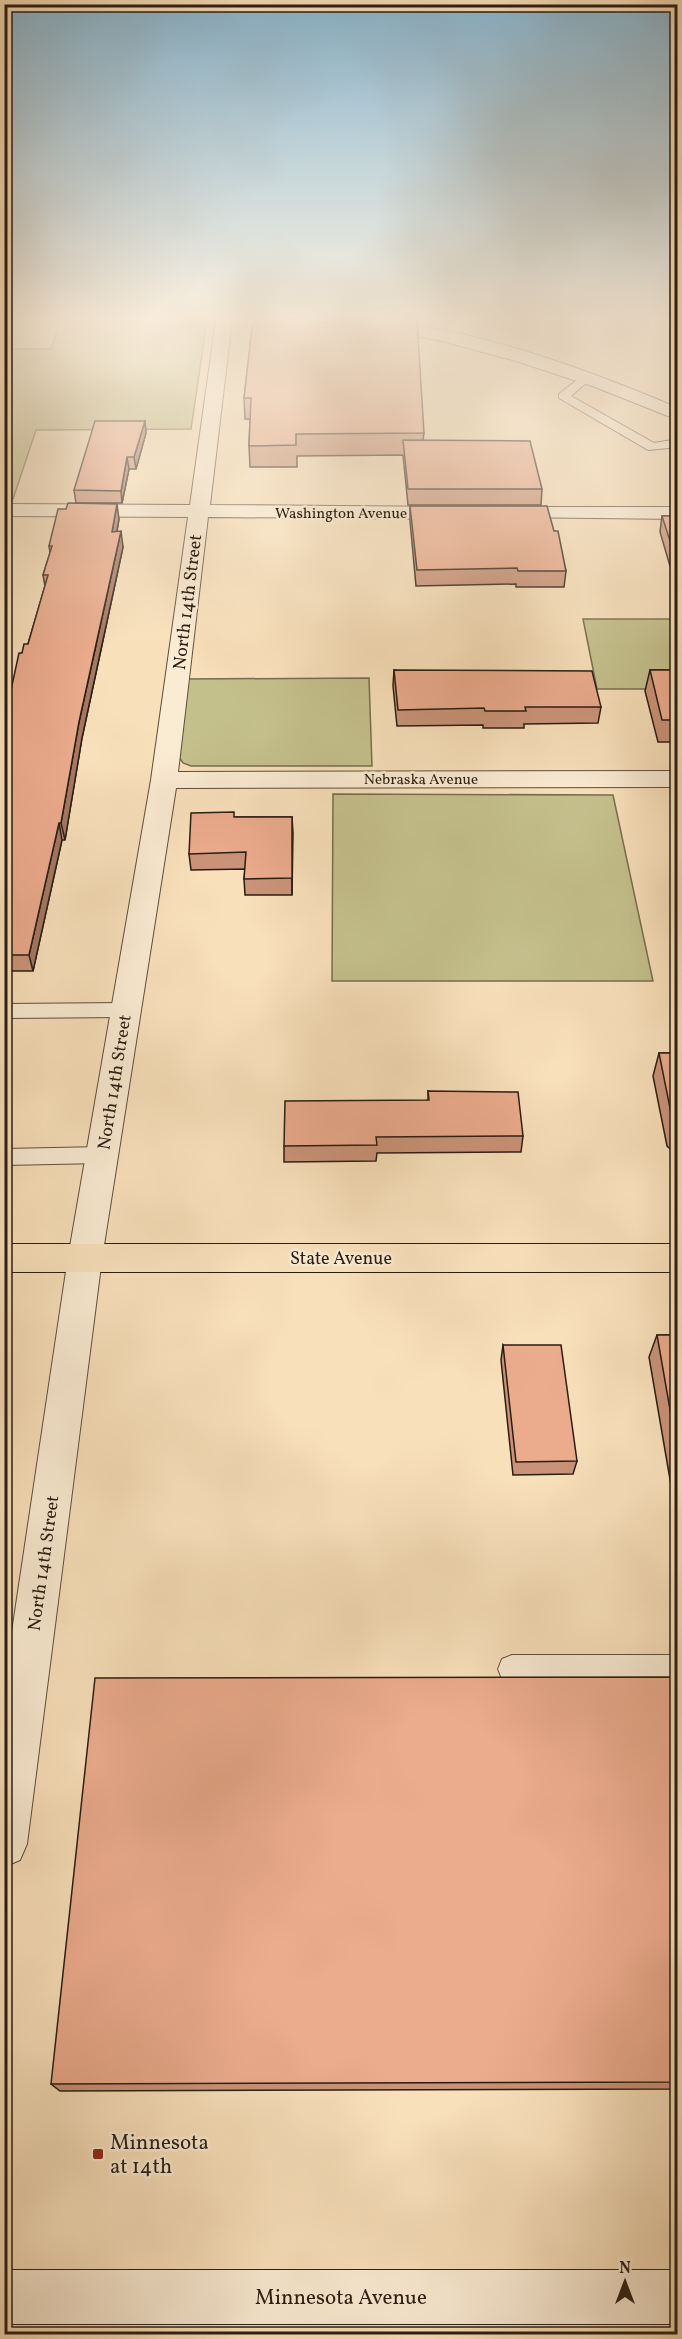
<svg xmlns="http://www.w3.org/2000/svg" width="682" height="2339" font-family="Vollkorn,serif">
<rect width="100%" height="100%" fill="#f8e0bb"/>
<filter id="stains"><feTurbulence type="fractalNoise" baseFrequency=".00333" numOctaves="4"/><feColorMatrix values="0 0 0 0 .2 0 0 0 0 .09 0 0 0 0 .02 0 0 0 .5 -.17"/></filter>
<radialGradient id="worn" r=".72"><stop offset=".6" stop-color="#630" stop-opacity="0"/><stop offset="1" stop-color="#630" stop-opacity=".3"/></radialGradient>
<g fill="#c4c08c" stroke="#766e4f" stroke-width="1.5">
<path d="M61 320H207L191 429 36 430 13 499H5V349H51Z"/>
<path d="M583 619H677V689H597Z"/>
<path d="M369 678 372 766H191L183 763 178 756 187 679Z"/>
<path d="M333 794 613 795 653 981H332Z"/>
</g>
<g fill="none" stroke-linecap="round" stroke-linejoin="round">
<defs>
<g id="service">
<path d="M582 376 592 378 571 396 654 443 678 439V447L648 450 559 398V394Z"/>
<path d="M126 1003 133 1005 136 1010 133 1015 126 1017 4 1018V1004Z"/>
<path d="M102 1147 109 1149 112 1155 109 1161 102 1163 4 1165V1149Z"/>
<path d="M512 1655H678V1683H512L502 1679 498 1669 502 1659Z"/>
</g>
<g id="minor">
<path d="M216 320H232L210 505 456 507 463 509 466 513 463 517 456 519 208 517 178 772 678 771V787L176 788 102 1258 27 1844 20 1860 4 1867V1685L68 1258 151 780 188 517 4 516V504L190 505Z"/>
<path d="M504 507H678V519L497 517 494 513 497 509Z"/>
</g>
<path id="tertiary" d="M353 320C454 320 584 368 678 408V420L595 387 516 361 442 341 355 324Z"/>
<rect id="secondary" x="4" y="2270" width="674" height="54"/>
<rect id="primary" x="4" y="1244" width="674" height="28"/>
</defs>
<use href="#service" stroke="#5d4e3c" stroke-width="2"/>
<use href="#minor" stroke="#5d4e3c" stroke-width="2"/>
<use href="#tertiary" stroke="#5d4e3c" stroke-width="2"/>
<use href="#secondary" stroke="#291d12" stroke-width="2"/>
<use href="#primary" stroke="#291d12" stroke-width="2"/>
<use href="#service" fill="#faebd3" fill-rule="evenodd"/>
<use href="#minor" fill="#faebd3" fill-rule="evenodd"/>
<use href="#tertiary" fill="#faebd3" fill-rule="evenodd"/>
<use href="#secondary" fill="#faebd3" fill-rule="evenodd"/>
<use href="#primary" fill="#f8e0bb" fill-rule="evenodd"/>
</g>
<g fill="#ca9379" stroke="#291d12" stroke-width="1.5">
<path d="M253 320 424 433 423 440 542 489 541 505H408L403 455 297 456V467H250L249 446 250 419H245L244 398Z"/>
<path d="M145 421 146 433 136 469H129L122 503H76L74 490Z"/>
<path d="M410 506 554 531 566 571 564 587H516V584L416 586 410 521Z"/>
<path d="M662 516H678V566H670L660 532Z"/>
<path d="M119 519 117 532 123 547 82 738 65 840H62L33 971H4V722L22 653 28 644 45 586 43 575 50 553 49 546Z"/>
<path d="M394 670 601 707 598 723 524 724V728H483V725L397 726 393 686Z"/>
<path d="M650 670H678V742H658L645 691Z"/>
<path d="M235 817H292V895H245L244 879 245 869 191 870 189 854Z"/>
<path d="M659 1053H678V1156L667 1146 653 1076Z"/>
<path d="M428 1091 523 1136 521 1152 377 1153 376 1161 284 1162V1146L428 1100Z"/>
<path d="M657 1335H678V1526L649 1357Z"/>
<path d="M503 1345 577 1461 573 1474 513 1475 501 1360Z"/>
<path d="M678 1677V2089L60 2091 51 2084Z"/>
</g>
<g fill="#a47863" stroke="#291d12" stroke-width="1.5">
<path d="M145 421 146 433 136 469 134 457Z"/>
<path d="M127 457 129 469 122 503 121 491Z"/>
<path d="M117 504 119 519 114 547 112 532Z"/>
<path d="M121 531 123 547 82 738 65 840 61 823 79 722Z"/>
<path d="M292 817 293 833 292 895Z"/>
<path d="M59 823 62 840 33 971 29 955Z"/>
</g>
<g fill="#ebab8d" stroke="#291d12" stroke-width="1.5">
<path d="M253 320H310L324 323 327 320H417L424 433 296 434V445L249 446 251 398H244Z"/>
<path d="M95 421H145L134 457H127L121 491 74 490Z"/>
<path d="M403 440 530 441 542 489H408Z"/>
<path d="M68 503 117 504 112 532 121 531 79 722 61 823H59L29 955H4V722L19 653H22L24 644H28L48 575H43L52 546H49L58 509H66Z"/>
<path d="M410 506H547L554 531H558L566 571H518L517 568 417 570Z"/>
<path d="M662 516H678V550H673Z"/>
<path d="M394 670 592 671 601 707H525L526 711H485L484 708 398 710Z"/>
<path d="M650 670H678V720H662Z"/>
<path d="M234 812V817H292V878L244 879 246 852 189 854 191 813Z"/>
<path d="M659 1053H678V1127L673 1123Z"/>
<path d="M428 1091 518 1092 523 1136 376 1137 377 1145 284 1146 285 1101 429 1100Z"/>
<path d="M657 1335H678V1455Z"/>
<path d="M503 1345H561L577 1461 516 1462Z"/>
<path d="M678 1677V2082L51 2084 95 1678Z"/>
</g>
<linearGradient id="sky" x2="0" y2="1"><stop stop-color="#8ab8d3"/><stop offset="0.49" stop-color="#fcf1e0"/><stop offset="1" stop-color="#fcf1e0" stop-opacity="0"/></linearGradient>
<rect width="682" height="648" fill="url(#sky)"/>
<rect fill="#8f2418" stroke="#faebd3" stroke-width="2" x="92" y="2148" width="12" height="12" rx="3"/>
<g text-anchor="middle" stroke-width="5" stroke-linejoin="round" paint-order="stroke">
<g font-size="15" fill="#291d12" stroke="#faebd3">
<text x="341" y="518">Washington Avenue</text>
<text x="421" y="784">Nebraska Avenue</text>
</g>
<g font-size="18" fill="#291d12" stroke="#faebd3">
<text transform="translate(187 602) rotate(-83)" y="6">North 14th Street</text>
<text transform="translate(114 1082) rotate(-81)" y="6">North 14th Street</text>
<text x="341" y="1264">State Avenue</text>
<text transform="translate(43 1563) rotate(-82)" y="6">North 14th Street</text>
</g>
<g font-size="21" fill="#291d12" stroke="#faebd3" text-anchor="start">
<text x="110" y="2149">Minnesota<tspan x="110" dy="24">at 14th</tspan></text>
</g>
<g font-size="21" fill="#291d12" stroke="#faebd3">
<text x="341" y="2304">Minnesota Avenue</text>
</g>
</g>
<rect width="682" height="2339" fill="none" stroke="#f8e0bb" stroke-width="24"/>
<rect x="6" y="6" width="670" height="2327" fill="none" stroke="#291d12" stroke-width="3"/>
<rect x="12" y="12" width="658" height="2315" fill="none" stroke="#291d12" stroke-width="1.5"/>
<g transform="translate(625 2282)" stroke="#faebd3" stroke-width="4.5" paint-order="stroke">
<path d="M0-4.5L10 22L0 15L-10 22Z" fill="#291d12"/>
<text y="-9" font-size="16" font-weight="bold" text-anchor="middle" fill="#291d12">N</text>
</g>
<rect width="100%" height="100%" filter="url(#stains)"/>
<rect width="100%" height="100%" fill="url(#worn)"/>
</svg>
